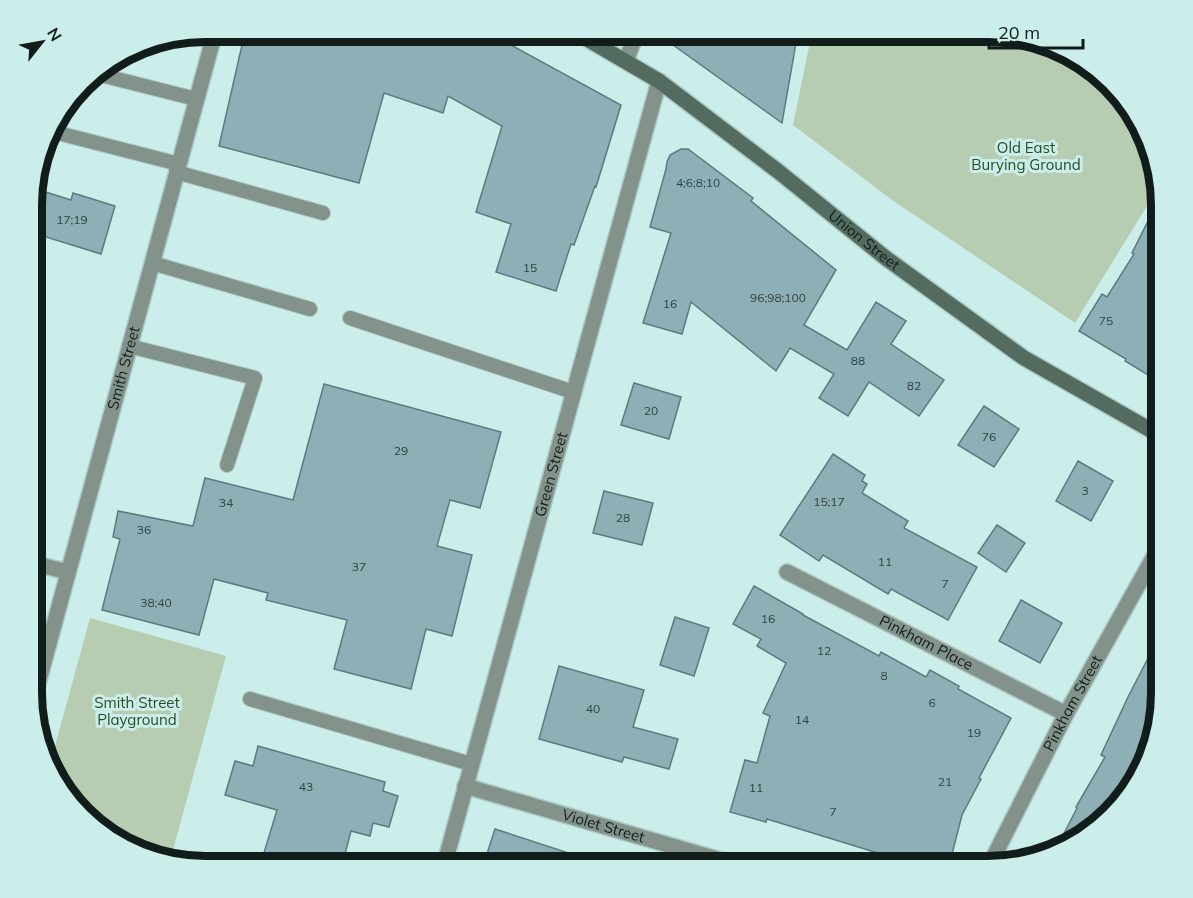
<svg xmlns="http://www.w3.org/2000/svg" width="1193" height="898" font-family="Mulish,sans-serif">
<rect width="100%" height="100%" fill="#cceeea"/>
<g fill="#b6cdb2">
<path d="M812 32H999L1054 45 1102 74 1144 128 1158 188 1075 323 892 200 793 125Z"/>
<path d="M90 618 226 656 170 861 139 853 91 824 50 770 49 768Z"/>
</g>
<g fill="#8eafb5" stroke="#5c7b80" stroke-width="1.5">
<path d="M245 32H487L621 105 596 187 595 186 574 245 571 244 556 291 496 272 511 224 476 212 502 126 448 96 443 113 384 93 359 183 219 146Z"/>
<path d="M655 32H764L796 43 782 123Z"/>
<path d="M681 149H688L753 198 751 201 836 270 804 325 847 350 876 302 906 321 891 344 944 380 919 416 869 382 848 416 819 398 834 374 790 348 776 371 691 302 682 334 643 323 671 233 650 227 666 169 667 162 670 155Z"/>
<path d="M33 188 71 200 73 193 115 206 101 254 33 233Z"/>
<path d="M1160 197 1161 204V364L1153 378 1125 361 1126 359 1079 331 1102 294 1107 297 1134 254 1132 253Z"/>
<path d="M634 383 681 397 669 439 621 425Z"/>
<path d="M324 384 501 432 480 508 450 500 437 546 472 555 452 636 426 629 411 689 334 669 347 620 266 600 268 593 214 579 199 635 102 610 120 539 113 537 118 511 193 526 205 478 293 500Z"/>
<path d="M984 406 1019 429 994 467 958 445Z"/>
<path d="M833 454 865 475 862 481 867 484 862 493 908 521 904 528 977 567 948 620 891 589 888 594 823 555 819 561 780 535Z"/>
<path d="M1078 461 1113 481 1091 521 1056 501Z"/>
<path d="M604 491 653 503 642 545 593 533Z"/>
<path d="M997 525 1025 543 1006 572 978 553Z"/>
<path d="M754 586 803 614V615L879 656 881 652 926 677 930 670 959 686 958 689 1011 718 979 778 981 779 962 815 949 866H920L767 819 766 822 730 812 745 760 757 763 770 716 763 713 786 663 757 646 761 639 733 624Z"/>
<path d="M1021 600 1062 623 1040 663 999 641Z"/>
<path d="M675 617 709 628 694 676 660 665Z"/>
<path d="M1161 633V705L1154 737 1128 792 1119 807 1065 849 1055 851 1077 808 1076 807 1105 757 1101 755 1128 697Z"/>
<path d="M559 666 644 690 633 727 678 739 669 769 624 757 622 762 539 739Z"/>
<path d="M258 746 385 782 383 791 398 796 389 827 373 823 370 836 351 831 342 866H260L277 810 225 795 235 761 253 766Z"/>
<path d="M495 829 593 861 592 866H483Z"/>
</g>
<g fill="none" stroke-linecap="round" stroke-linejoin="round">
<defs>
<g id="service">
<path d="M93 73 196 99"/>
<path d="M50 131 179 164"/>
<path d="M176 172 323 213"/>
<path d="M152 263 310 309"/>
<path d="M350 318 573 392"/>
<path d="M129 346 255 378 227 465"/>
<path d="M250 699 471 764"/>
</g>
<g id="minor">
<path d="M626 61 637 32"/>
<path d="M32 563 68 572"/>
<path id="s1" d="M787 572 1066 714"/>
<path id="s2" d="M32 706 215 32"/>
<path id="s3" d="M465 786 741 866"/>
<path id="s4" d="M444 866 659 81"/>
<path id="s5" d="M989 866 1066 714 1161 544"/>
</g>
<g id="secondary">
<path id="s6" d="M575 32 659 81 779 172 887 259 1024 358 1161 436"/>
</g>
</defs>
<use href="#service" stroke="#aac8c5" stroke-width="16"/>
<use href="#minor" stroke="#aac8c5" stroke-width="18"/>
<use href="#secondary" stroke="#aac8c5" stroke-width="18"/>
<use href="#service" stroke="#83938b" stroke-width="14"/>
<use href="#minor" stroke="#83938b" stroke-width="15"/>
<use href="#secondary" stroke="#546c60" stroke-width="15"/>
</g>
<g text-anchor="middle" stroke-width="6" stroke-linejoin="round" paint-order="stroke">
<g font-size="12" fill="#304242">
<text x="698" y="187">4;6;8;10</text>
<text x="72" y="224">17;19</text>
<text x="530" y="272">15</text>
<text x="778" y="302">96;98;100</text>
<text x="670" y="308">16</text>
<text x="1106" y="325">75</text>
<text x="858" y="365">88</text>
<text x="914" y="390">82</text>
<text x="651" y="415">20</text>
<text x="989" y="441">76</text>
<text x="401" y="455">29</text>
<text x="1085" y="495">3</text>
<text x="829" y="506">15;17</text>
<text x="226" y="507">34</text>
<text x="623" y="522">28</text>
<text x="144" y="534">36</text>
<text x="885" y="566">11</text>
<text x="359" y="571">37</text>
<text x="945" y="588">7</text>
<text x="156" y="607">38;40</text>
<text x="768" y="623">16</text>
<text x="824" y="655">12</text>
<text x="884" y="680">8</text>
<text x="932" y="707">6</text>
<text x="593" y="713">40</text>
<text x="802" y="724">14</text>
<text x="974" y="737">19</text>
<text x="945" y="786">21</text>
<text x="306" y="791">43</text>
<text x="756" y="792">11</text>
<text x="833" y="816">7</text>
</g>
<g font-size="15" fill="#284d24" stroke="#cceeea">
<text x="1026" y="153">Old East<tspan x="1026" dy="17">Burying Ground</tspan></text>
<text x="137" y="708">Smith Street<tspan x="137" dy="17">Playground</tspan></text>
</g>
<g font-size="15" fill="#101d1b" stroke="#cceeea">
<text dy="5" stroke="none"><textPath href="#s6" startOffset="357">Union Street</textPath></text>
<text dy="5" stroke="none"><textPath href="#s2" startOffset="350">Smith Street</textPath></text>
<text dy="5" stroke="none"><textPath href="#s4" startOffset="406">Green Street</textPath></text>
<text dy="5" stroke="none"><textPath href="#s1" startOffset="156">Pinkham Place</textPath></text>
<text dy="5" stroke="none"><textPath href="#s5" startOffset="183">Pinkham Street</textPath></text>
<text dy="5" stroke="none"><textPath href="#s3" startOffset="144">Violet Street</textPath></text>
</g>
</g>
<path d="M0 0H1193V898H0ZM205 42H988A163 163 0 0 1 1151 205V693A163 163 0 0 1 988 856H205A163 163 0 0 1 42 693V205A163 163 0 0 1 205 42Z" fill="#cceeea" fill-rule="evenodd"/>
<path fill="none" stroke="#101d1b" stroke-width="8" d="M205 42H988A163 163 0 0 1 1151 205V693A163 163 0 0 1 988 856H205A163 163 0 0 1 42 693V205A163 163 0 0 1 205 42Z"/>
<g transform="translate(42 42) rotate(59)" stroke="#cceeea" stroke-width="4.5" paint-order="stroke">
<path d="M0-4.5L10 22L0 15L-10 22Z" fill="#101d1b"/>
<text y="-9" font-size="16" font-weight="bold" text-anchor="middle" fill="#101d1b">N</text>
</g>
<path d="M989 39v9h94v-9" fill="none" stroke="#101d1b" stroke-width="3"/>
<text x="998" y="39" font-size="18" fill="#101d1b" stroke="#cceeea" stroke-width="4.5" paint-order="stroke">20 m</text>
</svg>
